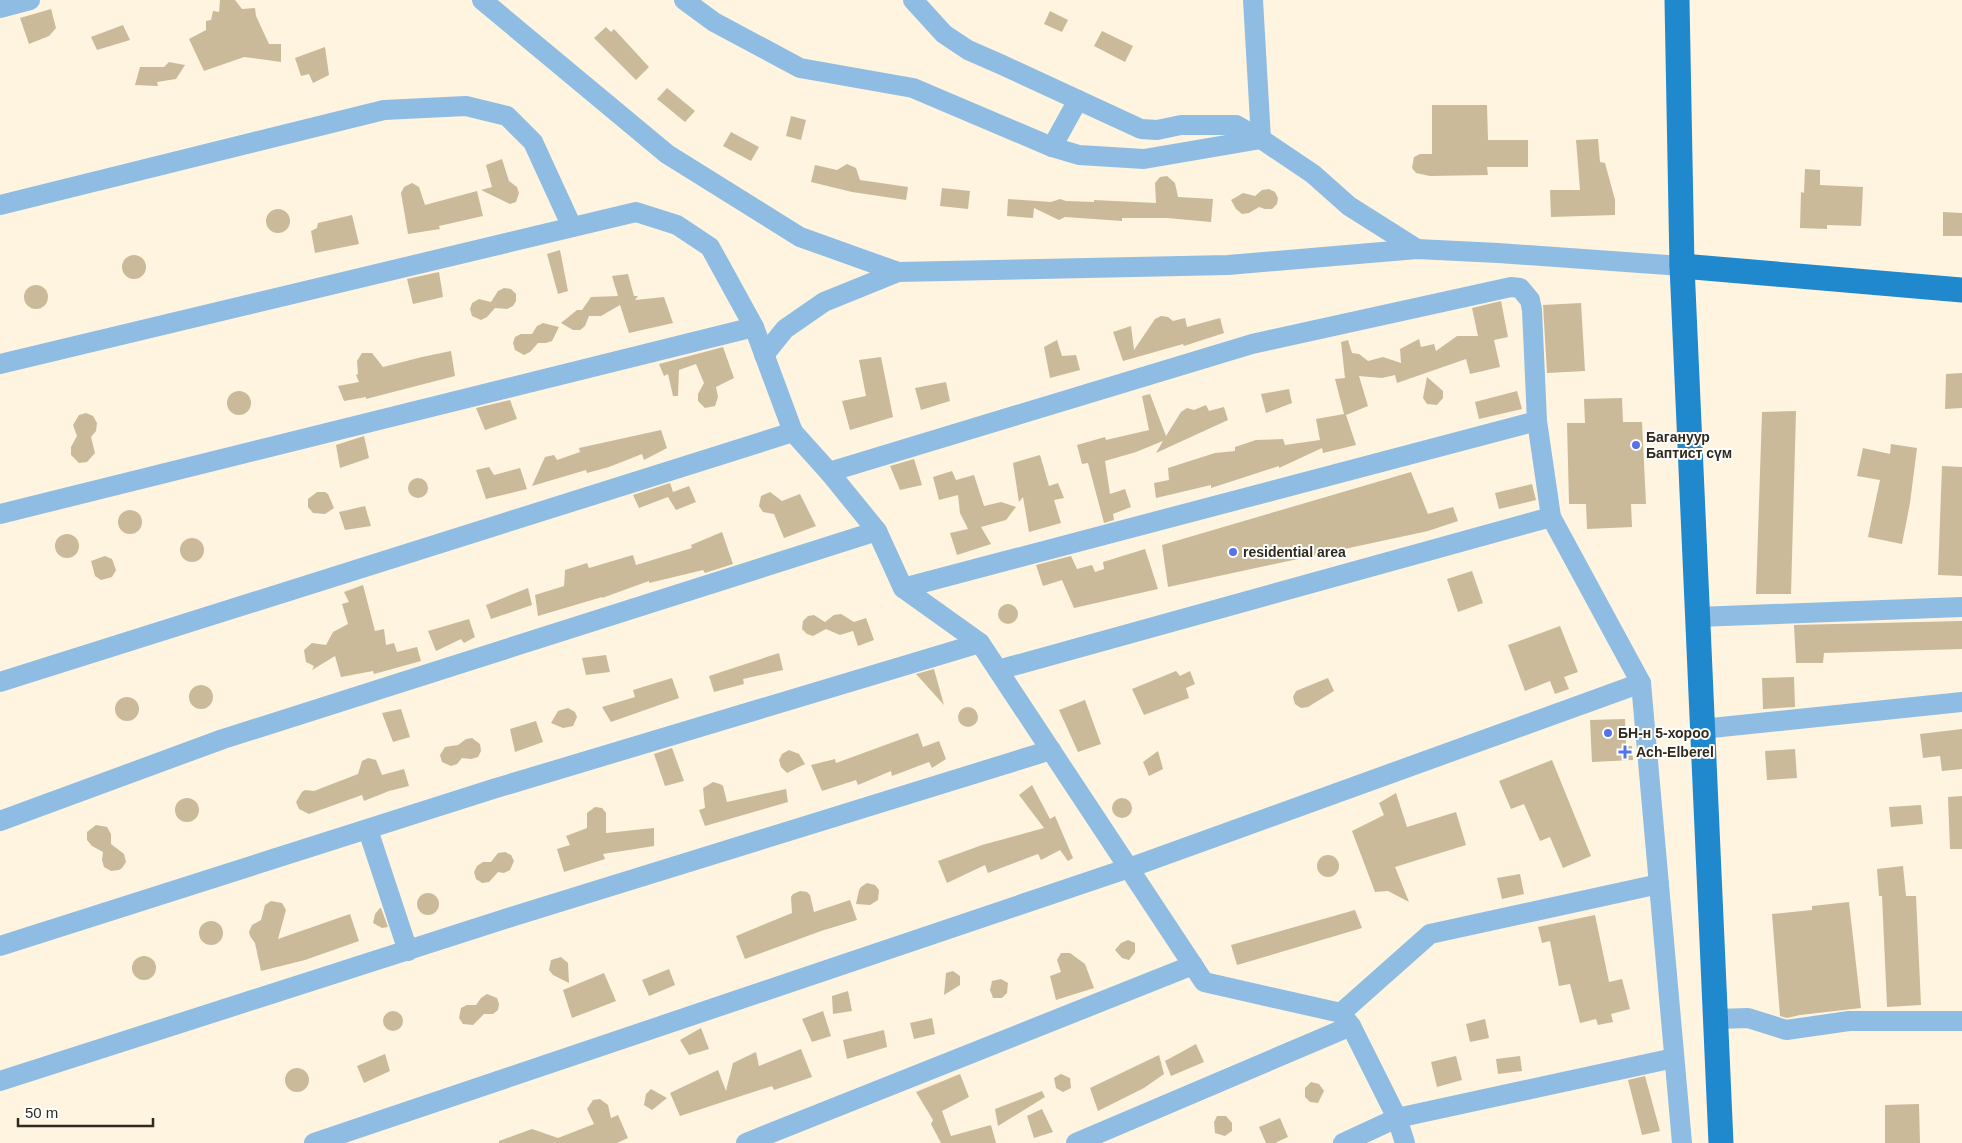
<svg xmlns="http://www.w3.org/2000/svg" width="1962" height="1143" font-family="Helvetica,sans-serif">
<rect width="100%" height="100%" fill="#fef4e0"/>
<g fill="#caba99">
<path d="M220 0H235L242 9 255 8 256 16 269 44H281V62L244 57 204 71 189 39 206 30V21L211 20 213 11 219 12Z"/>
<path d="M51 9 56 28 49 36 29 44 20 18Z"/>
<path d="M1050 11 1068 20 1062 32 1044 24Z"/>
<path d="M123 25 130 40 97 50 91 37Z"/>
<path d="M606 27 611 32 614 29 649 67 636 80 594 38Z"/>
<path d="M1102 31 1133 46 1125 62 1094 46Z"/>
<path d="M325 47 329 75 313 83 309 74 301 76 295 58Z"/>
<path d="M169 62 185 65 176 79 157 82 158 86 135 85 140 67H164Z"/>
<path d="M667 88 695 111 685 122 657 99Z"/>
<path d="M1432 105H1487L1488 140H1528V167H1487L1488 175 1430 176 1416 173 1412 168 1414 157 1420 154H1432Z"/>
<path d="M791 116 806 120 801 140 786 136Z"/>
<path d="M731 132 759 147 751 161 723 146Z"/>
<path d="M1598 139 1600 162 1605 163 1615 200V215L1551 217 1550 190H1580L1576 140Z"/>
<path d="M502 159 509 181 517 187 519 193 516 202 510 204 481 190 492 187 486 165Z"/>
<path d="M847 164 856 168 860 180 908 187 906 200 852 192 811 182 815 165 837 170Z"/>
<path d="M1805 169 1820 170V185L1863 187 1861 226 1827 225V229L1800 228 1801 192 1804 193Z"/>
<path d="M1167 176 1175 183 1178 197 1213 199 1211 222 1167 218H1122V221L1065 217 1059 220 1034 208 1033 218 1007 216 1008 199 1051 202 1060 199 1066 201 1094 202V200L1156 203 1155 183 1160 177Z"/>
<path d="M412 183 419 187 425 205 477 191 483 216 439 226 440 229 408 234 401 193 404 187Z"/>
<path d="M942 188 970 191 968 209 940 206Z"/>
<path d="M1269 189 1275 192 1278 198 1277 204 1272 209H1265L1259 207 1249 213 1242 214 1236 209 1231 200 1243 193 1255 196 1262 190Z"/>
<circle cx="278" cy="221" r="12"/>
<path d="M1943 212 1962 213V236H1943Z"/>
<path d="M352 215 359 244 315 253 311 231 317 228 318 223Z"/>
<path d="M560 250 568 291 558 294 547 254Z"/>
<circle cx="134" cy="267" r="12"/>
<path d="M439 272 443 297 413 304 407 279Z"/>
<path d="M628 274 634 296H638L635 300 664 297 673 323 629 333 620 305 601 316H589L585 326 580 330H573L561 323 577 310H582L591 297 618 296 612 276Z"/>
<circle cx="36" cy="297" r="12"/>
<path d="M504 288 511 289 516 294V301L513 306 507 309 495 308 487 317 481 320 472 316 470 309 472 303 479 299 491 302 498 291Z"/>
<path d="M1501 301 1508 337 1494 340 1500 367 1470 374 1466 359 1397 383 1395 375 1382 378 1359 376 1368 406 1346 415 1356 445 1323 453 1322 448 1279 468V466L1211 488V485L1156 498 1154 483 1169 480 1168 468 1215 453 1235 451V447L1256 440 1283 439 1285 445 1320 440 1316 419 1344 414 1335 379 1345 378 1341 342 1348 340 1352 353 1359 354 1368 361 1383 357 1401 363 1400 349 1419 339 1421 347 1434 344 1436 351 1457 336H1478L1472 308Z"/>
<path d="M1581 303 1585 371 1547 373 1543 305Z"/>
<path d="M1161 316 1168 317 1173 321 1185 318 1187 327 1220 318 1224 333 1184 346 1183 344 1123 361 1113 332 1131 326 1134 350 1155 319Z"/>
<path d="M543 323 559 327 552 341 546 343H538L530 352 524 355 515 350 513 343 515 337 521 334H532L537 326Z"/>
<path d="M1057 340 1062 356 1076 355 1080 370 1050 378 1044 347Z"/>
<path d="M723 347 734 378 716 387 718 397 715 406 705 408 698 401V394L704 383 696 364 679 370 678 396H673L668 374 664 376 659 364Z"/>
<path d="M451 351 455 376 366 399V397L344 401 338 386 359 382 356 375 358 374 357 361 362 353H372L383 367 422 357Z"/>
<path d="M881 357 893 417 850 430 842 401 866 396 859 360Z"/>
<path d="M1962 373V408L1945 409 1946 374Z"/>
<path d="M1427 377 1443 391V398L1437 405 1427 404 1423 398Z"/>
<path d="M946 382 950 401 921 410 915 388Z"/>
<path d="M1289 389 1292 403 1266 413 1261 394Z"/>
<path d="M1517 391 1522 409 1479 419 1475 402Z"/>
<circle cx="239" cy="403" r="12"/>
<path d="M1150 394 1166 436 1181 412 1187 408 1194 410 1206 405 1209 411 1224 407 1228 420 1156 453 1163 441 1136 452 1105 461 1110 494 1125 489 1131 507 1113 514 1114 520 1104 523 1088 463 1082 464 1077 445 1105 437 1106 440 1149 430 1142 396Z"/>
<path d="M1622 398 1623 422H1642L1646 504H1631L1632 527 1587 529 1586 504H1569L1567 423H1585L1584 399Z"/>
<path d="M510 400 517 419 485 430 476 408Z"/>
<path d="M1796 411 1791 594H1756L1762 412Z"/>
<path d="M86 413 93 416 97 423 96 431 91 437 95 453 87 462 79 463 71 455V447L77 436 73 425 79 415Z"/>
<path d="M661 430 667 448 644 460 642 454 609 467 587 473 586 470 532 486 545 457 554 455 557 460 580 452 579 448Z"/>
<path d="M364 436 369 458 340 468 336 445Z"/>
<path d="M1891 444 1917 448 1910 503 1902 544 1868 537 1880 480 1857 476 1863 448 1890 454Z"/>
<path d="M1040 455 1049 486 1058 483 1064 498 1054 500 1061 523 1029 532 1023 497 1019 502 1013 463Z"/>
<path d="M914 459 922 485 900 490 890 466Z"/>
<path d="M1942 466 1962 467V576L1938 575Z"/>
<path d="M489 467 494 475 520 468 527 489 486 499 476 470Z"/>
<path d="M952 471 956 480 974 475 984 506 1001 502 1016 507 1006 520 981 527 991 544 957 555 950 533 968 529 960 513 958 495 939 500 933 477Z"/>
<path d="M1411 472 1428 514 1453 507 1458 521 1428 531 1168 587 1162 545Z"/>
<circle cx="418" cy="488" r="10"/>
<path d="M670 483 673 492 689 486 696 502 676 510 668 497 639 508 633 495Z"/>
<path d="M1532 484 1536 500 1499 509 1495 493Z"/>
<path d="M317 492H325L328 494 334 508 325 514 313 513 308 507V499Z"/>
<path d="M770 492 782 501 800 494 816 526 784 538 774 514 763 512 759 506 761 496Z"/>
<path d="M365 506 371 526 345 530 339 512Z"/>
<circle cx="130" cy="522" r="12"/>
<path d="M722 532 733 564 705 573 703 570 649 583V581L602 598V597L538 616 535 595 564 586 565 570 587 563 589 568 633 555 636 565 692 548 691 545Z"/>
<circle cx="67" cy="546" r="12"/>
<circle cx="192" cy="550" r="12"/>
<path d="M1145 549 1158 589 1074 608 1062 580 1043 586 1036 565 1071 556 1077 569 1092 565 1095 572 1104 569 1103 562Z"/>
<path d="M105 556 112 559 116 570 112 577 101 580 95 576 91 561Z"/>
<path d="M1472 571 1483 603 1458 612 1447 579Z"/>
<path d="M363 585 375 631 384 629 386 645 394 643 397 652 417 647 421 661 374 674 373 671 341 677 335 656 312 670 314 666 306 662 304 650 312 643 326 645 333 632 348 624 342 604 349 602 344 592Z"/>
<path d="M528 588 532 605 491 619 486 605Z"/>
<circle cx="1008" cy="614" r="10"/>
<path d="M841 614 854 622 866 618 874 640 858 646 853 631 840 635 826 629 813 636 807 634 802 629 803 621 808 616 814 615 825 622 834 615Z"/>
<path d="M469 619 475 637 464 643 461 639 436 651 428 631Z"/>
<path d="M1962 621V649L1824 653 1823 663H1796L1794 625Z"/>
<path d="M1560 626 1578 672 1564 677 1569 689 1555 694 1550 681 1525 691 1508 645Z"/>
<path d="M779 653 783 670 743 679 744 684 714 692 709 676Z"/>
<path d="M606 655 610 672 586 675 582 658Z"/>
<path d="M934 669 944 705 916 674Z"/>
<path d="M1176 671 1180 676 1190 671 1195 684 1186 688 1189 698 1144 715 1132 689Z"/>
<path d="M1794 677 1795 707 1763 709 1762 678Z"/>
<path d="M672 678 679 698 611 722 602 707 635 697 633 690Z"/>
<path d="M1328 678 1334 691 1308 707 1301 708 1295 704 1293 697 1296 691Z"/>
<circle cx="201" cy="697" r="12"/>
<circle cx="127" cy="709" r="12"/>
<path d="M1085 700 1101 744 1078 752 1059 710Z"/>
<circle cx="968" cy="717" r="10"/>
<path d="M568 708 575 712 577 717 573 726 563 728 551 723 558 711Z"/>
<path d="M401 709 410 737 393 742 382 713Z"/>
<path d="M1625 719 1626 746H1632L1633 760 1592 762 1590 720Z"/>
<path d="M536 721 543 742 515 752 510 729Z"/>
<path d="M1962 729V769L1942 771 1940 756 1923 758 1920 734Z"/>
<path d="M918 733 923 747 939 741 946 759 932 768 929 762 892 776 891 771 858 785 856 780 822 791 811 765 835 759 836 763Z"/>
<path d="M472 738 480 744 481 751 478 757 471 759 462 758 457 764 451 766 442 762 440 755 445 747 458 745 466 739Z"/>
<path d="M672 748 684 781 665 786 654 754Z"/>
<path d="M1795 749 1797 778 1767 780 1765 751Z"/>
<path d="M789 750 799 754 805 764 787 773 781 767 779 760 782 754Z"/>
<path d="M1158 751 1163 769 1149 776 1143 762Z"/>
<path d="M368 758 376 760 382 775 404 769 409 786 389 791 364 801 362 795 309 814 299 809 296 802 302 792 305 790 314 791 358 774 362 761Z"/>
<path d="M1552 760 1591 856 1563 868 1550 837 1540 841 1524 804 1511 809 1499 781Z"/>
<path d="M713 782 720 784 723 786 727 802 786 789 788 802 705 826 699 810 705 808 703 788Z"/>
<path d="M1032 785 1050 819 1055 816 1073 858 1068 861 1060 850 1041 860 1038 854 988 873 985 865 947 883 938 861 982 845 1044 828 1019 795Z"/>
<path d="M1396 793 1407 827 1456 812 1466 845 1395 867 1409 902 1388 891 1375 892 1352 831 1384 815 1379 803Z"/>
<path d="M1962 796V849H1950L1948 797Z"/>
<circle cx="1122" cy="808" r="10"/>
<circle cx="187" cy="810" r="12"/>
<path d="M1921 805 1923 824 1891 827 1889 807Z"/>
<path d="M595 807 602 808 606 813V833L654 828V846L603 854 605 859 564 872 557 849 570 845 566 836 587 828V813Z"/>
<path d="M96 825 107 827 111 834V844L124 854 126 862 122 868 119 870 111 871 104 867 102 860 103 852 92 846 87 840V832Z"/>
<path d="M505 852 511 855 514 861 510 870 504 873 498 872 489 882 482 883 476 879 474 872 477 866 483 862H491L498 853Z"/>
<circle cx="1328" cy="866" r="11"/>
<path d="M1903 866 1906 896H1916L1921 1005 1887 1007 1882 896H1879L1877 869Z"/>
<path d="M1520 874 1524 894 1502 899 1497 878Z"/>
<path d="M867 883 875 885 879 890 878 900 870 905 856 904 859 890 861 887Z"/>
<path d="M800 891 807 892 810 895 814 912 850 900 857 920 821 931 745 959 736 936 792 913 791 897 793 894Z"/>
<circle cx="428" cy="904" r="11"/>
<path d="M271 901 282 903 286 910 278 939 350 914 359 941 305 960 261 971 255 943 250 936 249 932 252 925 261 920 265 905Z"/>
<path d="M1849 902 1861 1008 1800 1015 1787 1018 1780 1016 1772 914 1812 910V906Z"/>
<path d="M380 908H381L388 927 382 928 373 923 375 914Z"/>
<path d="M1355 910 1362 928 1237 965 1231 945Z"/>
<path d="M1595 915 1609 982 1622 979 1630 1009 1611 1014 1613 1022 1598 1025 1596 1019 1580 1023 1570 984 1559 986 1550 941 1542 943 1538 927Z"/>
<circle cx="211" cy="933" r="12"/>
<path d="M1128 940 1135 943V952L1129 960 1122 958 1115 950 1121 943Z"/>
<path d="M1061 953H1070L1085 964 1094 988 1056 1000 1050 976 1061 972 1057 960Z"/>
<circle cx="144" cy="968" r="12"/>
<path d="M561 957 568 963 569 983 553 975 549 970 551 960Z"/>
<path d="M669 969 675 985 649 996 642 980Z"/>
<path d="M953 971 960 976V985L944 995 946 973Z"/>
<path d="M604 973 616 1001 572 1018 563 990Z"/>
<path d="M1001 979 1008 983 1007 993 1002 998H993L990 990 992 981Z"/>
<path d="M848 991 852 1011 833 1014 832 996Z"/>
<path d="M487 994 497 998 499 1004 498 1010 493 1014H484L473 1025 463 1024 459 1018 461 1008 467 1005H476L481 998Z"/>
<circle cx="393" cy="1021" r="10"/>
<path d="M823 1011 831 1036 812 1042 802 1019Z"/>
<path d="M932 1018 935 1034 914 1039 910 1023Z"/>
<path d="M1485 1019 1489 1038 1470 1042 1466 1024Z"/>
<path d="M701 1028 709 1049 689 1055 680 1040Z"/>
<path d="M884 1030 887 1047 847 1059 843 1040Z"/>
<path d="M1196 1044 1204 1062 1171 1076 1165 1061Z"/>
<path d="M801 1049 812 1077 774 1090 772 1086 680 1116 670 1093 718 1070 726 1091 733 1063 756 1052 759 1066Z"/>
<path d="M385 1054 390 1071 364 1083 357 1066Z"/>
<path d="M1159 1055 1164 1074 1144 1088 1098 1111 1090 1088Z"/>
<path d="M1456 1056 1462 1080 1437 1087 1431 1062Z"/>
<path d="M1520 1056 1522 1071 1498 1074 1496 1059Z"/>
<circle cx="297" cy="1080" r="12"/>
<path d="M960 1074 969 1097 942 1111 951 1136 991 1125 996 1143H941L931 1124 933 1120 916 1092Z"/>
<path d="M1061 1074 1070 1078 1071 1088 1063 1092 1056 1088 1054 1078Z"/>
<path d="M1645 1076 1660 1131 1642 1135 1628 1080Z"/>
<path d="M1311 1082 1319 1084 1324 1091 1318 1103 1310 1102 1305 1097V1088Z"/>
<path d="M651 1089 667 1098 652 1110 644 1105 646 1094Z"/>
<path d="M1042 1091 1045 1097 998 1126 995 1109Z"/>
<path d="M600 1099 608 1105 611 1118 618 1115 628 1138 617 1143H499V1141L532 1129 558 1138 594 1124 587 1109 593 1100Z"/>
<path d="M1919 1104 1920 1143H1885V1105Z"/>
<path d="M1042 1109 1053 1132 1034 1138 1027 1116Z"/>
<path d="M1217 1116H1226L1232 1123V1131L1225 1136 1215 1133 1214 1122Z"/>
<path d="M1280 1118 1288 1137 1275 1143H1266L1259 1127Z"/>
</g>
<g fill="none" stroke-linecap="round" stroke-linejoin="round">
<g stroke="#8fbce2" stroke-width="20">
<path d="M482 0 667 154 800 237 898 272 1228 265 1417 249 1498 253 1682 266"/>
<path d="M684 0 714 22 800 68 913 88 1052 147 1079 155 1144 159 1261 139"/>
<path d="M913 0 944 34 968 50 1000 64 1141 129 1157 130 1181 125H1236L1261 139"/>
<path d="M1253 0 1261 139 1313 174 1349 206 1417 249"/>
<path d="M0 8 30 0"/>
<path d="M1052 147 1078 100"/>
<path d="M0 205 384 110 466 106 507 116 533 142 572 227"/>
<path d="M764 355 785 329 824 302 898 272"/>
<path d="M0 364 636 212 677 225 710 247 754 327 793 432 829 472 877 531 903 588 980 643 1204 982 1341 1013 1351 1026 1397 1118 1405 1143"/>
<path d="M829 472 1252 344 1511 287 1520 288 1530 300 1532 310 1537 421 1551 517 1641 683 1682 1143"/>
<path d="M0 514 754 327"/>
<path d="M903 588 1537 421"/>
<path d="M1697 617 1962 607"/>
<path d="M998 670 1551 517"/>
<path d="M0 682 793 432"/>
<path d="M1702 729 1962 702"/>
<path d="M0 821 223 739 877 531"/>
<path d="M368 830 408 951"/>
<path d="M0 946 493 789 980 643"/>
<path d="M1341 1013 1430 934 1659 884"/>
<path d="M1717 1019 1748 1018 1786 1030 1849 1021H1962"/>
<path d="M0 1081 511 917 1051 750"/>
<path d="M314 1143 1129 868 1641 683"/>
<path d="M746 1143 1193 965"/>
<path d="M1076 1143 1351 1026"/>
<path d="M1343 1143 1397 1118 1674 1058"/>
</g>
<g stroke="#2088cd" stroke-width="25">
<path d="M1677 0 1682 266 1721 1143"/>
<path d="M1682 266 1962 290"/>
</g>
</g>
<g fill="#5572e7" stroke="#fff" stroke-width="2">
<circle cx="1636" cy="445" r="5"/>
<circle cx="1233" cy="552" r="5"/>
<circle cx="1608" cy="733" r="5"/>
<path d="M1622.5 744.5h5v5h5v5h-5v5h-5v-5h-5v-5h5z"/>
</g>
<g text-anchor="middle" stroke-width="4" stroke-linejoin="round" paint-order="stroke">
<g font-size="14" font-weight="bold" fill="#302a1d" stroke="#fff" text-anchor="start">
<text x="1646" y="442">Багануур<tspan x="1646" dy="16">Баптист сүм</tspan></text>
<text x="1243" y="557">residential area</text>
<text x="1618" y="738">БН-н 5-хороо</text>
<text x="1636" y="757">Ach-Elberel</text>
</g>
</g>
<path d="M18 1118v8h135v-8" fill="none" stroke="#302a1d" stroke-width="2.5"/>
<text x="25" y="1118" font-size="15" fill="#302a1d" stroke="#ffffff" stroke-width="4" paint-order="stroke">50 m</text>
</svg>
